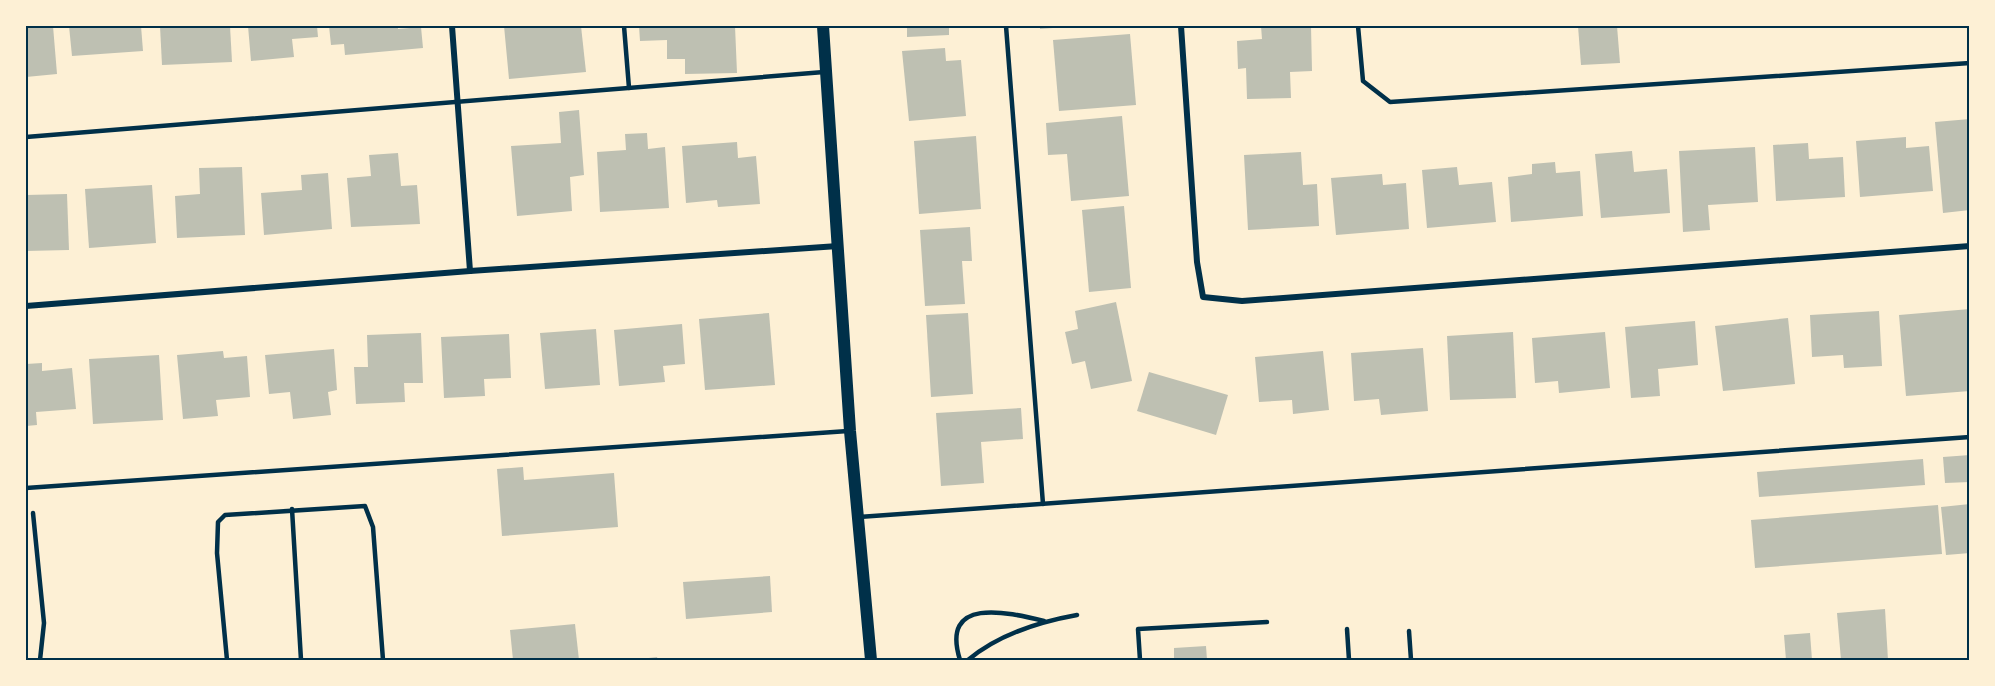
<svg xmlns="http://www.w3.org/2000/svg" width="1995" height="686" font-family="Rubik,sans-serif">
<rect width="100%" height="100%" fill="#fdf0d5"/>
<g fill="#bec0b2">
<path d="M26 26H53L57 74 26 77Z"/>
<path d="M69 26H141L143 51 72 56Z"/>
<path d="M160 26H230L232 62 162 65Z"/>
<path d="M248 26H317L318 37 292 39 294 57 251 61Z"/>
<path d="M329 26H398V29L421 27 423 48 345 55 344 44 331 45Z"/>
<path d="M504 26H581L586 72 509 79Z"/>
<path d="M639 26H735L737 73 685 74V59H667V40L640 41Z"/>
<path d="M907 26H949V35L907 37Z"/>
<path d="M1040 26H1066V27L1040 29Z"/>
<path d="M1261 26H1311L1312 71 1290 72 1291 98 1247 99 1246 68 1238 69 1237 41 1262 39Z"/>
<path d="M1578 26H1617L1620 63 1581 65Z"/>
<path d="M1130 34 1136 105 1059 111 1053 40Z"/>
<path d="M945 48 946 61 961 60 966 116 909 121 902 51Z"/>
<path d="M579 110 584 175 570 177 572 211 517 216 511 146 561 143 559 112Z"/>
<path d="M1122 116 1129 196 1071 201 1067 154 1048 155 1046 123Z"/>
<path d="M1970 119V210L1943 213 1935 122Z"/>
<path d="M647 133 648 149 665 147 669 208 600 212 597 152 626 150 625 134Z"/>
<path d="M976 136 981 209 919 214 914 141Z"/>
<path d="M1906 137V148L1929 146 1933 191 1860 197 1856 141Z"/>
<path d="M737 142 738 158 756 156 760 204 718 207 717 200 686 203 682 146Z"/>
<path d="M1808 143 1809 159 1843 157 1845 197 1776 201 1773 145Z"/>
<path d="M1755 147 1758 202 1708 205 1710 230 1683 232 1679 151Z"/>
<path d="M1632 151 1634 172 1667 169 1670 213 1601 218 1595 154Z"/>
<path d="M1301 152 1303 185 1317 184 1319 226 1248 230 1244 155Z"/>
<path d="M398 153 401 186 417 185 420 224 351 227 347 178 371 176 369 155Z"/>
<path d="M1555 162 1556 173 1580 171 1583 216 1511 222 1508 177 1532 174V164Z"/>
<path d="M242 167 245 235 177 238 175 196 200 194 199 168Z"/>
<path d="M1457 167 1459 185 1492 182 1496 222 1427 228 1422 170Z"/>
<path d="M328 173 332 229 264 235 261 193 302 190 301 175Z"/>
<path d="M1382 174 1383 185 1406 183 1409 229 1336 235 1331 178Z"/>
<path d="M152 185 156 243 89 248 85 189Z"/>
<path d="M67 194 69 250 26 251V195Z"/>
<path d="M1124 206 1131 288 1089 292 1082 210Z"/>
<path d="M970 227 972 261H962L965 304 925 306 920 230Z"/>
<path d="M1116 302 1132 381 1091 389 1085 361 1072 364 1065 332 1078 329 1075 311Z"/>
<path d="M1970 309V391L1906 396 1899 315Z"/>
<path d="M1879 311 1882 366 1844 368 1843 355 1812 357 1810 315Z"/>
<path d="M769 313 775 385 705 390 699 319Z"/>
<path d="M968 313 973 394 931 397 926 315Z"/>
<path d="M1788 318 1795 384 1723 391 1715 326Z"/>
<path d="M1695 321 1698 365 1658 369 1660 396 1631 398 1625 327Z"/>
<path d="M682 324 685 364 663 366 665 382 619 386 614 330Z"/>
<path d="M596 329 600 385 545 389 540 333Z"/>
<path d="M1513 332 1516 398 1450 400 1447 336Z"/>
<path d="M1605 332 1610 388 1559 393 1558 381 1535 383 1532 338Z"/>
<path d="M421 333 423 383H404L405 402 356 404 354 367H368L367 335Z"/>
<path d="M509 334 511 378 484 379 485 396 444 398 441 337Z"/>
<path d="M1423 348 1428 411 1381 415 1379 399 1354 401 1351 353Z"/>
<path d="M334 349 337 390 328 392 331 415 293 419 290 392 269 394 265 355Z"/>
<path d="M223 351 224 358 247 356 250 397 216 400 218 416 183 419 177 355Z"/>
<path d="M1323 351 1329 410 1293 414 1292 400 1259 402 1255 357Z"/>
<path d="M159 355 163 420 93 424 89 359Z"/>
<path d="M42 363V371L72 368 76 409 36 412 37 425 26 426V364Z"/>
<path d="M1149 372 1228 395 1216 435 1137 411Z"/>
<path d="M1021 408 1023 439 981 442 984 483 941 486 936 413Z"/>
<path d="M1970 455V482L1945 483 1943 457Z"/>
<path d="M1923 459 1925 485 1759 497 1757 472Z"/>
<path d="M523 467 524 480 614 473 618 527 502 536 497 469Z"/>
<path d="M1970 504V553L1946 555 1941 507Z"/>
<path d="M1938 505 1942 554 1755 568 1751 520Z"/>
<path d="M770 576 772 612 686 619 683 582Z"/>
<path d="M1885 609 1888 660H1841L1837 613Z"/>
<path d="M575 624 579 660H513L510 630Z"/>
<path d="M1810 633 1812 660H1786L1784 635Z"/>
<path d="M1206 646 1207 660H1174V648Z"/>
<path d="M657 657 658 660H640V659Z"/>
</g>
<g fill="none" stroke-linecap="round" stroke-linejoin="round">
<g stroke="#003049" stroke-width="4.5">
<path d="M624 26 629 88"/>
<path d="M1006 26 1043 504"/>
<path d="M1358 26 1363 81 1390 102 1970 63"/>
<path d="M26 137 824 72"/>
<path d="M26 488 848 431"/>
<path d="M292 509 301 660"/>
<path d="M33 513 44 623 40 660"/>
<path d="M859 517 1970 437"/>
<path d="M1347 629 1349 660"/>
<path d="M1409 631 1411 660"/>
<path d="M227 660 217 553 218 522 225 515 365 506 373 527 383 660"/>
<path d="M960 660C940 596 1007 612 1044 621"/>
<path d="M968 660C999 634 1038 622 1077 615"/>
<path d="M1140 660 1138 629 1267 622"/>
</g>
<g stroke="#003049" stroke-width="6">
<path d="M452 26 470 271"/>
<path d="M1181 26 1197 262 1203 297 1242 301 1970 246"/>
<path d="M26 306 470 271 838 246"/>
</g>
<path stroke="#003049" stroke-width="12" d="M823 26 850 431 871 660"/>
</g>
<rect width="1995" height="686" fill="none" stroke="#fdf0d5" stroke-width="54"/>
<rect x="27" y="27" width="1941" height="632" fill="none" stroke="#003049" stroke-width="2"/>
</svg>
